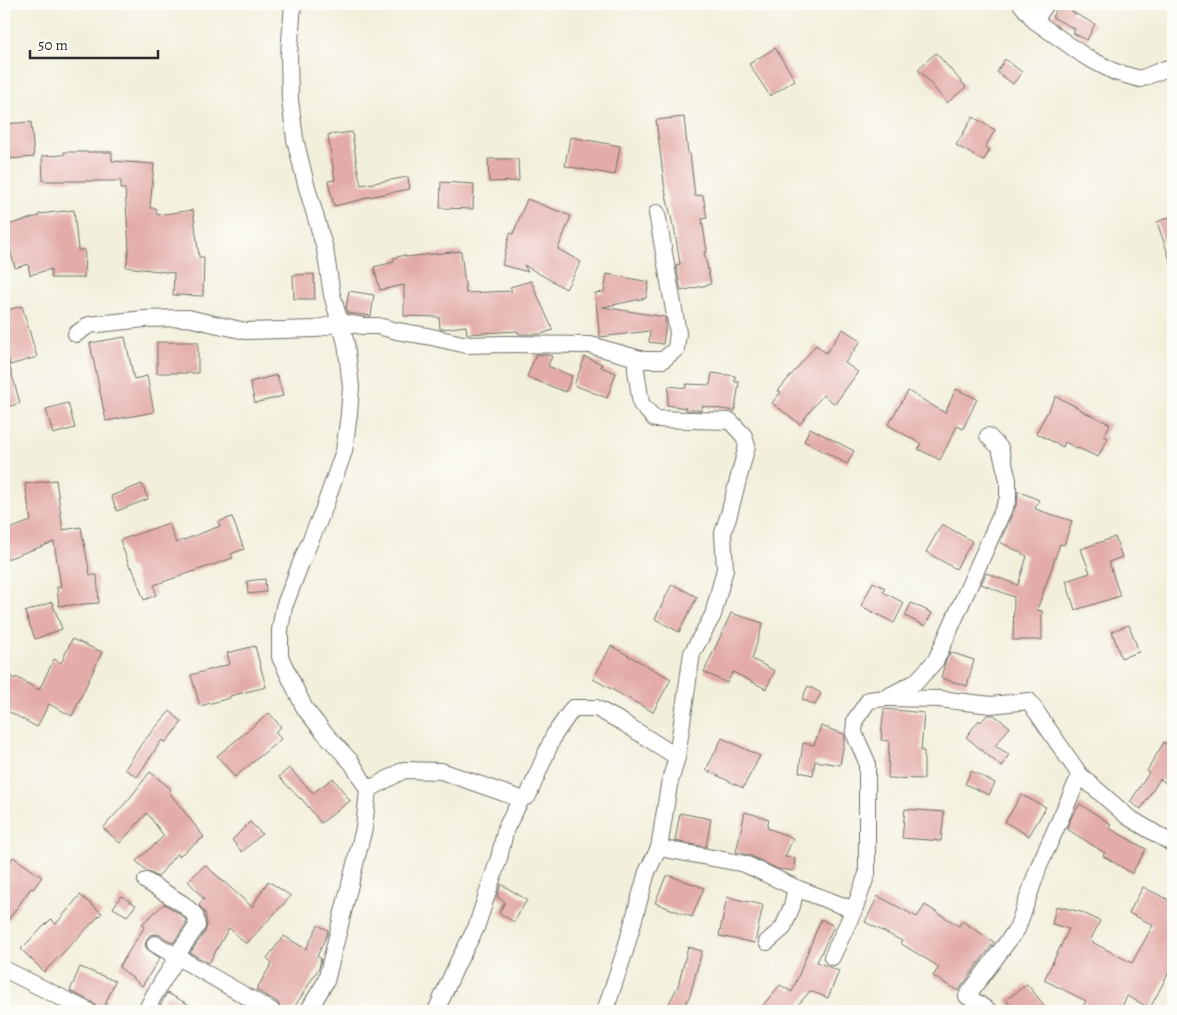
<svg xmlns="http://www.w3.org/2000/svg" width="1177" height="1015" font-family="Alegreya,serif">
<rect width="100%" height="100%" fill="#fdfcf7"/>
<filter id="ink" filterUnits="userSpaceOnUse"><feTurbulence type="fractalNoise" baseFrequency=".02" numOctaves="2"/><feDisplacementMap in="SourceGraphic" scale="10" xChannelSelector="R" yChannelSelector="G"/><feConvolveMatrix kernelMatrix="1 2 1 2 8 2 1 2 1" color-interpolation-filters="sRGB"/></filter>
<filter id="wash" filterUnits="userSpaceOnUse"><feTurbulence type="fractalNoise" baseFrequency=".0096" numOctaves="4" result="noise"/><feDisplacementMap in="SourceGraphic" scale="20" xChannelSelector="R" yChannelSelector="G"/><feGaussianBlur stdDeviation="1.12" result="paint"/><feColorMatrix in="noise" values="0 0 0 0 0 0 0 0 0 0 0 0 0 0 0 0 0 1.4 0 .05"/><feComposite in="paint" operator="in"/></filter>
<g filter="url(#wash)">
<rect width="100%" height="100%" fill="#f2efdb"/>
<g id="blocks">
<g fill="#e3aca9">
<path d="M1059 4H1066L1074 8 1072 12 1095 24 1087 40 1073 33 1075 29 1052 17Z"/>
<path d="M775 48 795 80 770 96 749 64Z"/>
<path d="M936 53 966 87 947 103 918 69Z"/>
<path d="M1005 59 1022 72 1013 84 997 72Z"/>
<path d="M684 117 688 154H690L695 196 703 195 707 218 702 219 707 252H704L711 284 681 291 676 265 680 264 674 226H673L665 190 656 120Z"/>
<path d="M973 117 995 130 985 147 990 150 983 161 956 145Z"/>
<path d="M31 122 34 157 7 159 4 124Z"/>
<path d="M352 132 357 166 361 185 408 177 410 189 364 198V199L334 206 328 181 335 180 328 135Z"/>
<path d="M570 137 620 146 615 175 565 166Z"/>
<path d="M64 152H112V161L154 164 150 208H156L157 215 193 210 199 257H204L203 296 173 295 174 273 126 267 129 248 125 189H121V181H43L42 156 64 155Z"/>
<path d="M488 159H518L519 181 489 182Z"/>
<path d="M441 182 474 184 473 209 440 208Z"/>
<path d="M527 199 571 216 558 249 581 262 566 289 524 265 528 272 502 265 510 233 513 234Z"/>
<path d="M74 210 78 250H85L84 278H51V269L30 275 28 264 15 268 4 226 39 216V214Z"/>
<path d="M1169 217 1173 228V262L1171 263 1157 222Z"/>
<path d="M461 251 466 293 512 291 510 287 531 281 553 330 541 334H519L517 331 467 334 466 326 442 329H440L439 317 404 316V285L380 290 374 267 394 262 393 258 405 255 406 257Z"/>
<path d="M314 274 315 299H294L293 275Z"/>
<path d="M607 274 649 282 646 298 603 307 665 317 666 324 663 344 649 342 650 331 600 337 595 293 604 292Z"/>
<path d="M349 291 374 295 371 316 348 313 346 308Z"/>
<path d="M22 306 37 357 10 365 4 344V311Z"/>
<path d="M843 329 861 341 845 363 858 372 835 404 823 395 800 424 772 403 781 392 778 391 816 345 826 353Z"/>
<path d="M125 337 134 379 147 376 154 412 106 421 90 343Z"/>
<rect x="157" y="342" width="41" height="31"/>
<path d="M536 354 548 355 552 356 548 366 572 376 566 392 527 377Z"/>
<path d="M585 357 602 364 601 367 616 373 607 398 574 385Z"/>
<path d="M8 361 20 403 4 408V362Z"/>
<path d="M712 373 735 376V382H739L735 411 702 406V410H686V408L667 405 669 386 686 388V384L710 385Z"/>
<path d="M277 375 283 396 255 403 250 382Z"/>
<path d="M956 389 977 399 963 429 957 426 940 460 918 449 921 444 888 425 908 391 945 413Z"/>
<path d="M1056 396 1082 410V411L1110 424 1104 436 1108 438 1098 457 1078 448V449L1065 442 1063 447 1036 433Z"/>
<path d="M68 403 75 428 53 434 46 409Z"/>
<path d="M810 428 854 451 847 464 804 441Z"/>
<path d="M56 480 63 530 81 527 90 575H97L99 603 59 606 57 587H61L54 542 4 560V531L31 521 25 484Z"/>
<path d="M142 484 148 499 117 511 111 496Z"/>
<path d="M1018 491 1039 500 1035 509 1072 521 1064 545 1060 544 1037 610 1042 611V640H1013L1014 597 981 584 986 573 1018 585 1027 556 1000 542 1017 503Z"/>
<path d="M232 517 244 549 231 554 233 558 154 585 156 595 144 600 132 567 130 568 120 540 169 523 176 543 220 526 218 522Z"/>
<path d="M942 524 972 541 956 569 926 552Z"/>
<path d="M1115 537 1122 557 1109 562 1120 596 1075 610 1066 581 1090 573 1081 549Z"/>
<path d="M265 579 266 592 248 594 247 581Z"/>
<path d="M873 582 885 588 883 592 904 603 894 623 861 606Z"/>
<path d="M672 584 697 597 679 632 655 619Z"/>
<path d="M52 602 62 629 35 639 25 612Z"/>
<path d="M911 603 932 613 925 626 905 616Z"/>
<path d="M731 613 763 623 752 659 775 671 766 689 733 672 727 683 704 672Z"/>
<path d="M1129 625 1139 652 1121 658 1112 631Z"/>
<path d="M72 639 102 652 72 716 49 704 37 727 4 709V673L15 679 16 677 39 690 54 659 61 663Z"/>
<path d="M255 646 266 687 230 696V698L200 706 191 675 230 664 227 653Z"/>
<path d="M611 646 671 679 653 712 593 679Z"/>
<path d="M950 652 974 660 967 686 941 678 945 663Z"/>
<path d="M808 686 821 693 815 705 802 699Z"/>
<path d="M884 709 924 713 921 751H924V779L888 778 889 741 881 740 882 726Z"/>
<path d="M170 711 182 722 165 743 162 740 137 777 125 769 142 743Z"/>
<path d="M269 713 281 727 275 732 281 739 235 777 217 756Z"/>
<path d="M987 715H994L1010 727 995 746 1009 754 1002 767 966 737 979 720 981 722Z"/>
<path d="M821 726 844 734 845 737 840 765 815 761 813 775 799 772 803 743 814 745Z"/>
<path d="M722 738 760 756 743 788 706 770Z"/>
<path d="M1164 742 1173 747V788L1160 779 1141 809 1130 802 1149 773 1147 771Z"/>
<path d="M289 768 313 793 333 778 350 801 321 823 301 798 300 799 279 777Z"/>
<path d="M971 771 995 783 989 795 965 784Z"/>
<path d="M150 772 171 789 169 792 204 837 179 856 177 853 158 877 147 871 136 861 164 836 147 813 120 843 103 828 129 799Z"/>
<path d="M1021 795 1046 807 1029 836 1005 822Z"/>
<path d="M1080 804 1111 824 1109 828 1146 849 1132 873 1103 856 1105 853 1067 829 1071 818Z"/>
<path d="M905 809 944 812 941 841 902 838Z"/>
<path d="M745 812 769 819 767 828 793 838 785 857 795 858 794 871 778 869 749 855 736 852Z"/>
<path d="M680 813 711 819 706 847 675 841Z"/>
<path d="M250 822 262 834 242 852 232 840Z"/>
<path d="M13 857 42 877 33 889 31 888 4 926V871Z"/>
<path d="M205 865 252 907 268 881 291 896 246 944 229 928 209 963 190 953 205 932 207 925 205 913 199 905 204 899 188 881Z"/>
<path d="M666 876H671L704 888 692 917 655 903Z"/>
<path d="M501 884 527 900 514 922 499 913 505 902 497 897Z"/>
<path d="M1143 887 1173 902V977L1168 974 1150 1008 1127 996 1120 1011H1080L1086 1001 1044 980 1069 929 1052 924 1056 906 1081 912 1100 921 1090 941 1132 963 1153 925 1129 913Z"/>
<path d="M80 895 102 913 44 972 21 949 51 919 56 924Z"/>
<path d="M121 896 136 905 127 916 113 908Z"/>
<path d="M878 896 917 917 925 905 959 926 962 921 994 942 958 991 933 976 939 967 900 943 902 941 865 922Z"/>
<path d="M727 897 763 905 755 943 719 936Z"/>
<path d="M164 904 177 912 186 920V924L173 943 160 935 155 934 150 935 147 939 145 945 147 949 160 958 142 986 119 967 145 926 142 924Z"/>
<path d="M821 919 834 926 817 962 839 971 828 998 810 991 793 1011H758L780 985 792 992Z"/>
<path d="M318 925 328 930 327 935 317 956 321 959 319 968 292 1011H287L281 1008 277 1002 256 990 272 963 267 958 284 936 306 949Z"/>
<path d="M688 947 702 951 690 995 682 1011H665L678 986Z"/>
<path d="M80 967 115 981 103 1010 97 1007 92 1002 70 991Z"/>
<path d="M1027 984 1044 1005 1036 1011H1015L1006 1000Z"/>
<path d="M167 993 201 1011H170L160 1006Z"/>
</g>
</g>
</g>
<g filter="url(#ink)">
<use href="#blocks" fill-opacity="0" stroke="#717069" stroke-width="1"/>
<g fill="none" stroke-linecap="round" stroke-linejoin="round">
<defs>
<g id="minor">
<path d="M293 4 289 54 290 100 295 139 306 184 325 249 332 295 346 343 351 387 349 414 344 451 323 511 302 560 284 607 280 630V657L305 709 322 730 352 763 368 790 364 828 326 981 308 1011"/>
<path d="M1021 4 1035 21 1086 57 1115 72 1140 79 1165 69 1173 67"/>
<path d="M1035 21 1046 4"/>
<path d="M76 334 89 325 144 319 188 318 245 331 316 329 339 322 363 326H378L397 331 427 336 467 345 505 344 590 345 644 360H663L676 349 678 333 657 213"/>
<path d="M888 698 939 699 991 705 1029 701 1080 775 1128 817 1173 844"/>
<path d="M368 790 404 770 441 771 521 799 528 796 554 735 573 708H596L622 722 677 757"/>
<path d="M659 848 745 864 796 888"/>
<path d="M146 881 183 904 195 915 197 926 176 956 172 966 154 995 146 1011"/>
<path d="M767 942 783 928 792 906 796 888 854 910 867 874V762L854 733 855 720 869 700 885 698 916 682 936 660 1008 499V480L1000 448 988 436"/>
<path d="M155 944 272 1011"/>
<path d="M832 957 854 910"/>
<path d="M4 969 88 1011"/>
<path d="M436 1011 458 962 476 928 499 858 506 828 521 799"/>
<path d="M605 1011 625 951 647 872 659 848 669 785 677 757 692 653 713 615 725 569 723 533 729 514 747 446 744 436 730 421 655 419 641 404 636 370V358"/>
<path d="M989 1011 967 996 1017 929 1039 866 1080 775"/>
</g>
</defs>
<use href="#minor" stroke="#717069" stroke-width="18"/>
<use href="#minor" stroke="#fff" stroke-width="16"/>
</g>
</g>
<rect width="1177" height="1015" fill="none" stroke="#fdfcf7" stroke-width="20"/>
<path d="M30 50v8h128v-8" fill="none" stroke="#2b2b2b" stroke-width="2.5"/>
<text x="38" y="50" font-size="15" fill="#2b2b2b" stroke="#fdfcf7" stroke-width="4" paint-order="stroke">50 m</text>
</svg>
